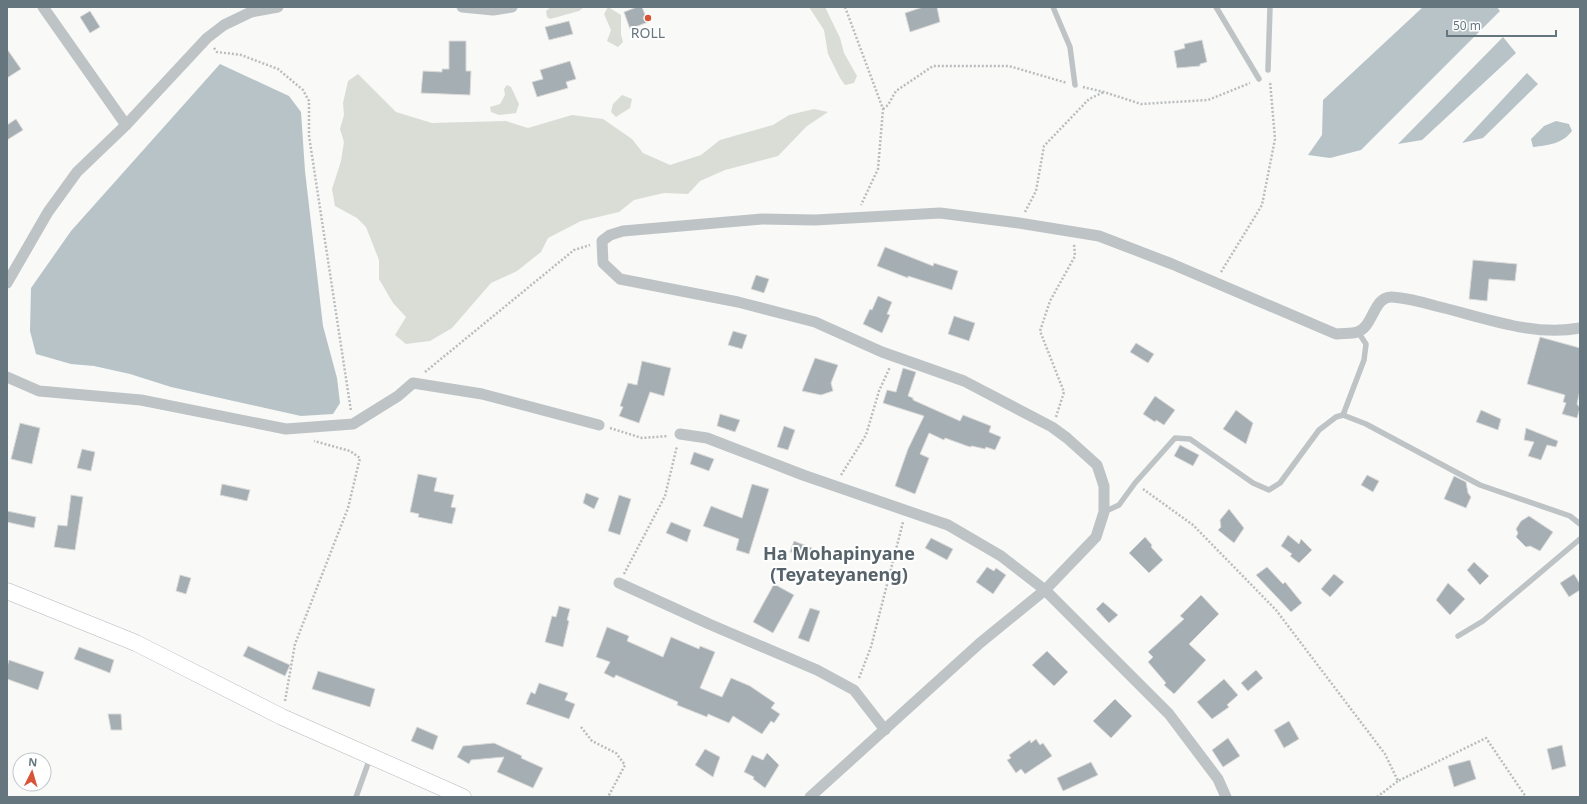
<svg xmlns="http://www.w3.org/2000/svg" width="1587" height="804" font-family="'Noto Sans',sans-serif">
<rect width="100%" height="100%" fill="#f9f9f7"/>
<g fill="#d9ddd6">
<path d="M551 7H584L579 11 550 19 547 17 546 11Z"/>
<path d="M608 7 621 15V35L623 42 618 47 607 41 611 30 604 14Z"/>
<path d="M809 7H825L840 38 844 53 857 76 854 83 845 85 840 78 828 54 824 30Z"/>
<path d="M358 74 396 112 432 123 506 121 528 128 572 115 603 119 632 139 643 153 670 165 701 155 720 140 773 125 789 115 814 109 828 112 807 126 778 156 725 170 700 181 688 194 664 193 634 200 619 212 581 221 548 238 541 252 517 271 491 283 452 328 430 341 406 344 395 335 406 317 393 303 379 279V260L366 227 357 218 335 206 332 189 341 161 344 142 340 129 344 115 343 103 348 81Z"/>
<path d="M507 85 511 87 519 104 516 113 499 115 491 112 490 107 500 104 505 95 504 89Z"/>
<path d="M622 95 632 99 630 108 616 117 611 112 613 104Z"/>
</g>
<g fill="#b7c3c7">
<path d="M1423 7H1497L1500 11 1361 150 1330 158 1308 155 1322 135 1323 100Z"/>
<path d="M1503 37 1516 53 1422 140 1398 144Z"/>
<path d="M220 64 289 96 301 112 305 171 323 326 337 378 340 403 333 414 301 416 171 387 130 374 94 366 71 364 36 354 30 331 31 288 71 231Z"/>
<path d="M1527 73 1538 84 1483 138 1462 143Z"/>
<path d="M1556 121 1569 124 1572 131C1562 144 1549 145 1533 147L1531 139 1544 126Z"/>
</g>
<g fill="#a5aeb3" stroke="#dbdad9">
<path d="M637 7H642L648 22 630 29 624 12Z"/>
<path d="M923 7H937L940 22 910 32 905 13Z"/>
<path d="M90 11 100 27 90 33 80 17Z"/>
<path d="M569 21 573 34 549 40 545 27Z"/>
<path d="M1202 40 1207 62 1200 64V66L1177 68 1174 51 1185 48 1184 44Z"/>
<path d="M449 41H466V71H471L470 95 421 93 423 71 442 72V69H449Z"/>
<path d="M7 49 21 69 7 78Z"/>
<path d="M570 61 576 79 566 82 568 88 537 97 532 82 543 79 540 70Z"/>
<path d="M16 119 23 130 7 140V125Z"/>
<path d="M885 247 933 266 934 263 958 271 952 290 908 276V278L877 266Z"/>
<path d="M1473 260 1517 264 1515 281 1489 279 1487 301 1469 299Z"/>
<path d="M756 275 769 279 764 293 751 289Z"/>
<path d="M878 296 892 302 887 314 890 315 882 333 863 324 870 309 872 310Z"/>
<path d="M954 316 975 323 969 341 948 334Z"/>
<path d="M733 331 747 335 742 349 728 345Z"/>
<path d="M1540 337 1580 348V390L1577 404 1580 408 1577 418 1562 414 1566 403 1563 402 1565 395 1527 384Z"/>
<path d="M1136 343 1154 354 1148 363 1130 352Z"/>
<path d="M815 358 838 365 831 383 833 391 821 395 802 391Z"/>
<path d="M642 361 671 368 664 396 650 392 639 423 619 416 623 407 620 406 628 383 637 385Z"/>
<path d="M903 368 916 372 908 396 913 398V400L960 421 963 415 991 426 989 432 1001 437 995 450 986 447 985 449 972 446 970 447 945 438 944 440 929 433 920 454 929 458 915 494 895 486 908 449 924 416 883 403 887 390 896 392Z"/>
<path d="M1155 396 1175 410 1164 425 1156 420 1155 422 1143 414Z"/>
<path d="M1236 410 1253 423 1246 444 1223 429Z"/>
<path d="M1481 410 1501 419 1498 430 1476 422Z"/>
<path d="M720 414 740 420 735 432 717 426Z"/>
<path d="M20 423 40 428 32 464 11 459Z"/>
<path d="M784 426 795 430 788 450 777 447Z"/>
<path d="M1526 428 1558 441 1556 447 1547 445 1541 460 1528 456 1534 442 1524 440Z"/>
<path d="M1180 445 1199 455 1193 466 1174 456Z"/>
<path d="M82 449 95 452 91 471 77 468Z"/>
<path d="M694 452 714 459 709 471 690 464Z"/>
<path d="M418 474 437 478 434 491 454 495 451 507 456 508 452 524 418 517 419 514 410 512Z"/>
<path d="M1367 475 1379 481 1373 492 1361 485Z"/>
<path d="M1454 476 1466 482 1468 493 1471 497 1466 508 1444 499Z"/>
<path d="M222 484 250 490 247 501 220 495Z"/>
<path d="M752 484 769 489 749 554 736 550 739 539 703 526 711 506 742 518Z"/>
<path d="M586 493 599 498 594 509 583 503Z"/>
<path d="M71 495 83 497 75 550 54 547 58 525 67 526Z"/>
<path d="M619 495 631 499 620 535 608 531Z"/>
<path d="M1229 509 1244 528 1234 543 1218 530 1221 527 1220 520Z"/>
<path d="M7 511 36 517 34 528 7 522Z"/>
<path d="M1529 516 1553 532 1540 551 1530 546 1526 547 1516 537 1518 533 1516 529 1521 521Z"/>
<path d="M671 522 691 530 687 542 666 533Z"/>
<path d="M1288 535 1299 544 1301 539 1312 550 1299 563 1290 556 1292 554 1281 546Z"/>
<path d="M1145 537 1152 545 1151 547 1163 560 1149 573 1129 553Z"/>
<path d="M931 538 953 549 947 560 925 548Z"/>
<path d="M794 541 812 548 808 558 790 552Z"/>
<path d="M1474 562 1489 576 1480 585 1467 570Z"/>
<path d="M987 567 994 571 996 568 1006 575 993 594 976 582Z"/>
<path d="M1267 567 1283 584 1285 582 1302 603 1291 612 1256 575Z"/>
<path d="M1334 574 1344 582 1330 597 1321 589Z"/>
<path d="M1574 574 1580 584V590L1569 597 1560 583Z"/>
<path d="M180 575 191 578 186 594 176 591Z"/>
<path d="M1448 583 1465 599 1450 615 1436 600Z"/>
<path d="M774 584 794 595 773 633 753 622Z"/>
<path d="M1201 595 1219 614 1189 644 1206 660 1174 694 1164 685 1166 683 1148 662 1153 657 1148 652 1184 619 1180 616Z"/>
<path d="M1103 602 1118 615 1109 623 1096 609Z"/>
<path d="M559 606 570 609 567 620 569 621 563 647 545 642 552 616 556 617Z"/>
<path d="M810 608 820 611 809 642 798 638Z"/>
<path d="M607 627 629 636 627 641 663 657 671 637 699 649 700 646 715 652 700 688 722 697 731 678 750 686 775 703 771 708 780 714 774 723 771 721 762 734 733 716 729 723 708 714 707 717 677 705 678 702 616 675 614 678 604 673 610 662 596 657Z"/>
<path d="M248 646 290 665 285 676 243 656Z"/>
<path d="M79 647 114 660 110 673 74 659Z"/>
<path d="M1047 651 1068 672 1054 686 1032 665Z"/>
<path d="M9 660 44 672 38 690 7 679V667Z"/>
<path d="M1256 670 1263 678 1248 691 1241 683Z"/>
<path d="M318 671 375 689 370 707 312 689Z"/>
<path d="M1224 679 1238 695 1227 705 1229 707 1212 719 1197 702Z"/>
<path d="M539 683 568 693 565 700 575 704 569 719 526 704 531 692 535 694Z"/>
<path d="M1115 699 1132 716 1111 738 1093 721Z"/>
<path d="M108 714H121L122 730H111Z"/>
<path d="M1289 721 1299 739 1284 748 1274 730Z"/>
<path d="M417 727 438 736 433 750 411 741Z"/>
<path d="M1228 738 1240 756 1223 767 1212 750Z"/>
<path d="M1036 739 1040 745 1043 743 1052 756 1025 774 1021 769 1016 773 1007 760 1011 758 1009 755 1030 740 1031 743Z"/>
<path d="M494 743 522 756 521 758 543 768 533 788 497 772 504 757 471 760 469 764 457 757 463 746Z"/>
<path d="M1562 745 1566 766 1552 770 1547 749Z"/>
<path d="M705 749 720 757 713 777 695 765Z"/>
<path d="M767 753 779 765 765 788 753 779 754 777 744 772 752 755 763 760Z"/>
<path d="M1470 760 1476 779 1454 787 1448 766Z"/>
<path d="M1091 762 1098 775 1063 791 1057 778Z"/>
</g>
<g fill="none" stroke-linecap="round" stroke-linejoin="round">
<defs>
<path id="secondary" d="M7 591 136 643 282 717 463 797"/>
</defs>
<use href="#secondary" stroke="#b3b9bd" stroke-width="17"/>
<g stroke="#b9bdbf" stroke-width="2.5" stroke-dasharray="2 2" stroke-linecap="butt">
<path d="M845 7 883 109 878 169 861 205"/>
<path d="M214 48 217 52 241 55 278 69 303 90 309 101V136L351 411"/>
<path d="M1083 87 1104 92 1141 104 1208 100 1250 83"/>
<path d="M883 109 888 105 896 91 933 66H1009L1067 83"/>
<path d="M1025 212 1036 191 1044 146 1089 99 1104 92"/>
<path d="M1221 272 1262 205 1275 139 1270 81"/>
<path d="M425 372 574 250 590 245"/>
<path d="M1056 417 1064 392 1040 331 1050 301 1075 256 1074 244"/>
<path d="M610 428 642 438 668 436"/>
<path d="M841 475 866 435 879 391 890 367"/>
<path d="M1143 489 1193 525 1276 610 1385 754 1398 781 1486 738 1526 797"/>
<path d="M624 574 665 496 677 446"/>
<path d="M859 678 871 647 903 522"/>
<path d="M285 701 295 644 348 508 360 458 350 451 314 441"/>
<path d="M581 727 592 741 616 753 625 765 608 797"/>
<path d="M1377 797 1398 781"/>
</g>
<g stroke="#bec3c6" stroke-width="5.5">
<path d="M1053 7 1070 47 1075 85"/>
<path d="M1216 7 1259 79"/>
<path d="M1268 70 1270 7"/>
<path d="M1343 415 1364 360 1366 344 1358 332"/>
<path d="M1104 512 1119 505 1135 483 1175 438 1190 439 1253 483 1269 490 1280 483 1319 430 1336 417 1343 415 1366 424 1480 485 1570 516 1580 524"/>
<path d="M1458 636 1483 621 1580 539"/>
<path d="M356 797 370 758"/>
</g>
<g stroke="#bec3c6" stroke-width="11">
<path d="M43 7 126 125"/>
<path d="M462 7 493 10 512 7"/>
<path d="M7 283 48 212 77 172 126 125 207 38 224 25 251 12 278 7"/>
<path d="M7 377 39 391 141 400 286 429 353 424 398 396 413 383 482 394 599 425"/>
<path d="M680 434 707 438 803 475 948 525 1001 556 1045 590 1169 714 1218 779 1226 797"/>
<path d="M619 583 709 624 817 670 854 690 885 730"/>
<path d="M810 797 980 643 1045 590 1096 537 1104 512V486L1097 465 1067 438 1052 427 964 381 882 352 815 322 738 302 620 279 603 263 602 241 610 235 623 231 762 219 815 220 940 213 1019 223 1099 236 1172 264 1336 334C1343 333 1351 334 1357 332 1374 327 1373 296 1392 297 1407 298 1422 302 1436 306 1483 317 1532 337 1580 328"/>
</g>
<use href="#secondary" stroke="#fff" stroke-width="16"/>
</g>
<circle fill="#d85437" stroke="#fff" stroke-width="1.5" cx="648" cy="18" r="4"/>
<g text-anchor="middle" stroke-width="4" stroke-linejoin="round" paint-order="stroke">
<g font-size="14" fill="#66767f" stroke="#fff">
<text x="648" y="38">ROLL</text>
</g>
<g font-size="18" font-weight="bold" fill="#57636b" stroke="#fff">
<text x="839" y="560">Ha Mohapinyane<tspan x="839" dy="21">(Teyateyaneng)</tspan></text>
</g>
</g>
<rect width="1587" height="804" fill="none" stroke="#66767f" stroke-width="16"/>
<g transform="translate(32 772) rotate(5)"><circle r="19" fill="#ffffff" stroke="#c2c8cc"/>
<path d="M0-3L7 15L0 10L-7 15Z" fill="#d85437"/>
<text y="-6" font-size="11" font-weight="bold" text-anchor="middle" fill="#66767f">N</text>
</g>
<path d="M1447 30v6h109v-6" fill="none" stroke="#66767f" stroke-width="2"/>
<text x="1453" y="30" font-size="12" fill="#66767f" stroke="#ffffff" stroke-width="3" paint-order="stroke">50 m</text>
</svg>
